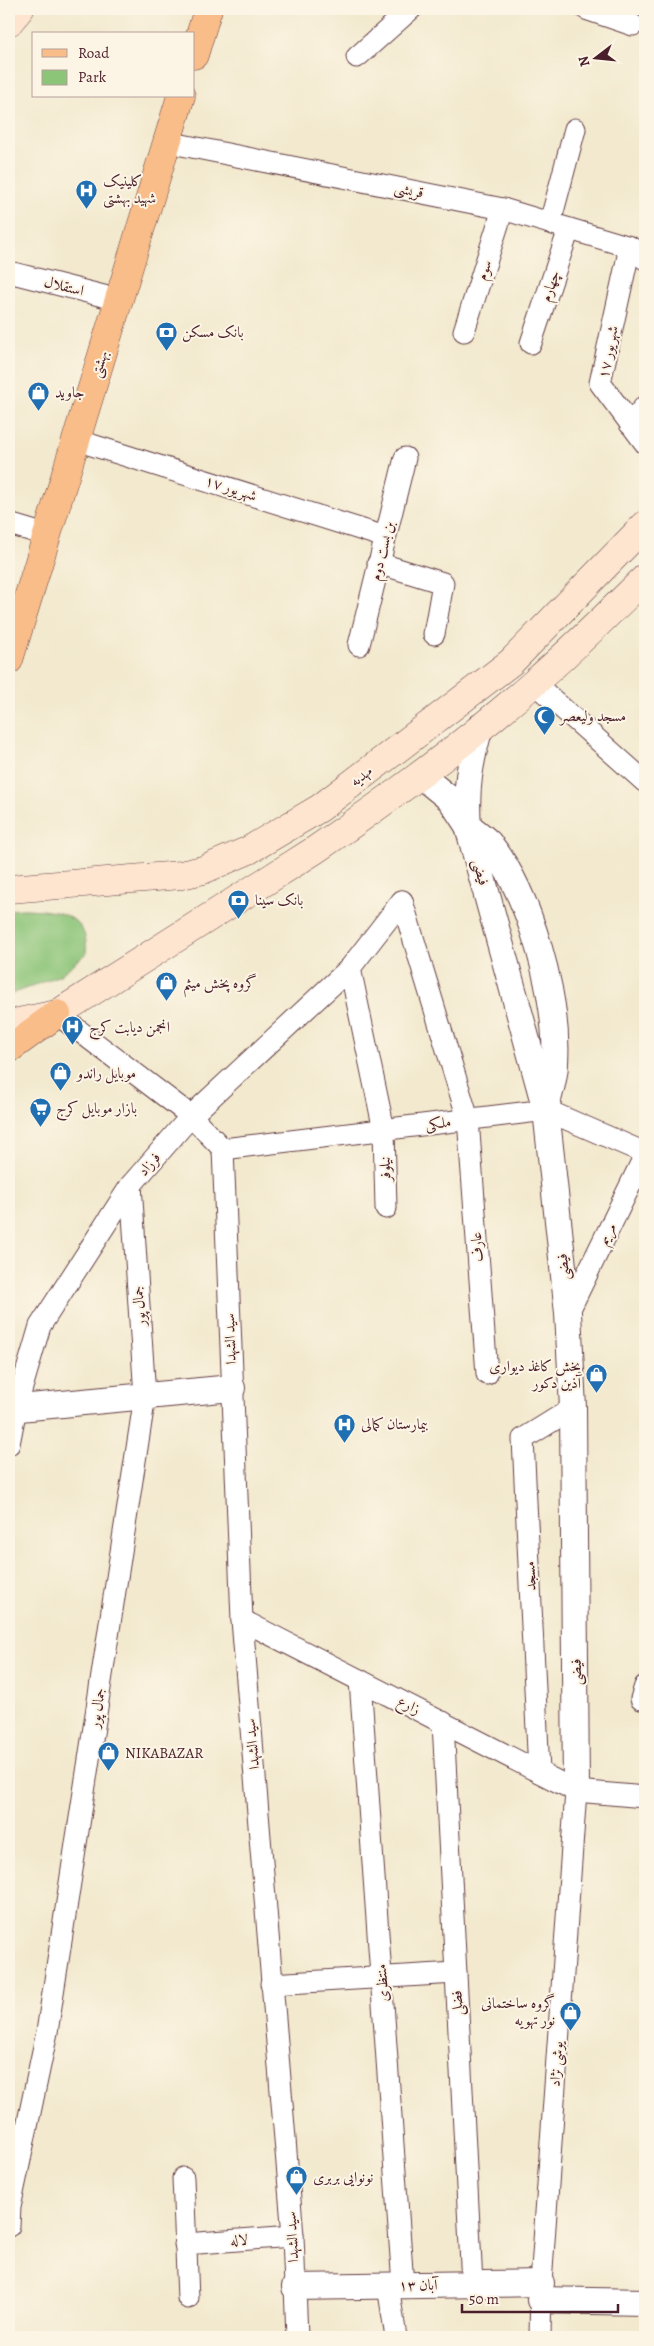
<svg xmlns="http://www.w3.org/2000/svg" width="654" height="2346" font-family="Alegreya,Amiri,serif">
<rect width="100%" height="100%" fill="#fcf5e5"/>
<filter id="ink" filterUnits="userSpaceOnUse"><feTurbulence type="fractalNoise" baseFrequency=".02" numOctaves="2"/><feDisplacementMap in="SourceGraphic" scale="10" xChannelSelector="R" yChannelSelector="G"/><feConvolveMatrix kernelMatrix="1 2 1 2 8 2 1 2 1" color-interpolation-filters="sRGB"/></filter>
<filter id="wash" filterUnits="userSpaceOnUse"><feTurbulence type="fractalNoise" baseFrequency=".0096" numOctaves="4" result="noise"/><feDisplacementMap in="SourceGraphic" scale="20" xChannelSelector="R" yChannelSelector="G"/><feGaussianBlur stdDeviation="1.12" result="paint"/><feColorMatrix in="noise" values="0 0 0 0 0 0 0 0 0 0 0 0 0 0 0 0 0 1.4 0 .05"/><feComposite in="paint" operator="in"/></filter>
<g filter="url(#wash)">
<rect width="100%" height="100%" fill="#f2e9ce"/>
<path fill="#8cc478" stroke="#6b7252" d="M23 909C55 910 90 913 86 954L60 975 9 995V910Z"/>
</g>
<g filter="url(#ink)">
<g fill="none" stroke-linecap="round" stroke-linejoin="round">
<defs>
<g id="minor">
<path d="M586 9 633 25"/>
<path d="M357 57 411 9"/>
<path d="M167 142 503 209 630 247 645 259"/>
<path d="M550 223 575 129"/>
<path d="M630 247 600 383 645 443"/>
<path d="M9 272 119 300"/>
<path d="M464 331 503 209"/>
<path d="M531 343 569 229"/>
<path d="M630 424 645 406"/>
<path d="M76 440 385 537"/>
<path d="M9 524 46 535"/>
<path d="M378 563 443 583 434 634"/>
<path d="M359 645 405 458"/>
<path d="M534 683 645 782"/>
<path d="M402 901 468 1119 487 1374"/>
<path d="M350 968 384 1130 386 1208"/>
<path d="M57 1014 191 1116 223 1149"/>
<path d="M223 1149 242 1620 293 2236 297 2337"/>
<path d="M223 1149 546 1110 645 1153"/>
<path d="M568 1313 645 1155"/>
<path d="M9 1444 16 1408 40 1326 131 1185 191 1116 350 968 402 901"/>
<path d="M242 1620 576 1791 645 1797"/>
<path d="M360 1680 403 2285"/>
<path d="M645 1686 641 1699H645"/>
<path d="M443 1722 472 2284"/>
<path d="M539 1772 523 1439 573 1408"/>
<path d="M271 1984 456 1973"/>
<path d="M183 2178 188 2298"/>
<path d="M9 2226 10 2207 47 2032 145 1396 131 1185"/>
<path d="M185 2244 293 2236"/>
<path d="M388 2286 396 2337"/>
<path d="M540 2337 541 2283 576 1791"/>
</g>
<g id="tertiary">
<path d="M480 727C470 762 465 789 468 826 475 831 483 837 489 843 530 893 559 999 555 1063 555 1077 550 1091 547 1104"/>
<path d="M420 775 451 800 468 826 546 1110 568 1313 573 1408 576 1791"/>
<path d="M9 1409 232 1388"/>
<path d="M295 2287 541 2283"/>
<path d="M540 2300 645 2302"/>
</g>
<g id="secondary">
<path d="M9 22 20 9"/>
<path d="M9 889 181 875 203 870 249 850 320 808 511 662 645 525"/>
<path d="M9 1024 57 1014 315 850C391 798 466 743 535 682 573 649 609 613 645 578"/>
</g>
<g id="primary">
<path d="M194 55 208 9"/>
<path d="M9 660 181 96"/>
<path d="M9 1049 57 1014"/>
</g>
</defs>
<use href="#minor" stroke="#633d43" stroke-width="23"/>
<use href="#tertiary" stroke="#633d43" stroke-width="28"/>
<use href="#secondary" stroke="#633d43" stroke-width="29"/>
<use href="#primary" stroke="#633d43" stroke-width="29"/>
<use href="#minor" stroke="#fff" stroke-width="21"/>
<use href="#tertiary" stroke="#fff" stroke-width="26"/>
<use href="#secondary" stroke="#fde5d0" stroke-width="28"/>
<use href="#primary" stroke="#f9bd89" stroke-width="28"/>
</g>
</g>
<defs>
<symbol id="hospital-pin" viewBox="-11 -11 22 30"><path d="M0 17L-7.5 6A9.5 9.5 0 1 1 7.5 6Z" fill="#1f6fb2" stroke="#fcf5e5"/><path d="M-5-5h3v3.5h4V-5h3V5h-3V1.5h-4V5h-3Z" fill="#fff"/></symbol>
<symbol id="bank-pin" viewBox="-11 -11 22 30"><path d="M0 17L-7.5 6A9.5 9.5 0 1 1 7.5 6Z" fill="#1f6fb2" stroke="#fcf5e5"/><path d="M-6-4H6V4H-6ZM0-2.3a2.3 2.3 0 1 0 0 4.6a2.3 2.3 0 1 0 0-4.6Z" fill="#fff"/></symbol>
<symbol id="shop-pin" viewBox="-11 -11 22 30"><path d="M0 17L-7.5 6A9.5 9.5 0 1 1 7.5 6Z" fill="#1f6fb2" stroke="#fcf5e5"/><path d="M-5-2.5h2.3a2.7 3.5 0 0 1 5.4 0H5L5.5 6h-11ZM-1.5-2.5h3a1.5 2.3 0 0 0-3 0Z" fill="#fff"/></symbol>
<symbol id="mosque-pin" viewBox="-11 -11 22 30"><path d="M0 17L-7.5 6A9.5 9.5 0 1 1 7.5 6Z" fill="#1f6fb2" stroke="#fcf5e5"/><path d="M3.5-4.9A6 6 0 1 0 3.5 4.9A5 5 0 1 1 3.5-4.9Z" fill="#fff"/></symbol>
<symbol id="supermarket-pin" viewBox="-11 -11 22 30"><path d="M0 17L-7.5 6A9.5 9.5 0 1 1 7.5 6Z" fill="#1f6fb2" stroke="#fcf5e5"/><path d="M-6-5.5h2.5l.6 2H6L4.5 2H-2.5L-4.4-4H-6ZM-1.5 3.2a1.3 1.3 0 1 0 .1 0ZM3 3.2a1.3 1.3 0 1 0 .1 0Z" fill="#fff"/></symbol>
</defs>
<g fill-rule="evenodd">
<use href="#hospital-pin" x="74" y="178" width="25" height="34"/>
<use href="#bank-pin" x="154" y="320" width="25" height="34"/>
<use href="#shop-pin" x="26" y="380" width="25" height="34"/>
<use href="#mosque-pin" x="532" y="704" width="25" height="34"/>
<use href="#bank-pin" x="226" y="888" width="25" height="34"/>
<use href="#shop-pin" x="154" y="970" width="25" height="34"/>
<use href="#hospital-pin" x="60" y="1014" width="25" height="34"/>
<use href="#shop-pin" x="48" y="1060" width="25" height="34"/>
<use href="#supermarket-pin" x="28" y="1096" width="25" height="34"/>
<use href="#shop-pin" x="584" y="1362" width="25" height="34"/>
<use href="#hospital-pin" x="332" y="1412" width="25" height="34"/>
<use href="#shop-pin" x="96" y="1740" width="25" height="34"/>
<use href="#shop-pin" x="558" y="2000" width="25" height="34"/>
<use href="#shop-pin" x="284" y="2164" width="25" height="34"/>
</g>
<g text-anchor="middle" stroke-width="4" stroke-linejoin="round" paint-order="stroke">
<g font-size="15" fill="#4a1f2b" stroke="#fcf5e5" text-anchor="start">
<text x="103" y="186">کلینیک<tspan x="103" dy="17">شهید بهشتی</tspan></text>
<text x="182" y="337">بانک مسکن</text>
<text x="55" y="397">جاوید</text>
<text x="560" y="721">مسجد ولیعصر</text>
<text x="255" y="905">بانک سینا</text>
<text x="183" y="988">گروه پخش میثم</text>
<text x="89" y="1032">انجمن دیابت کرج</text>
<text x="77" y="1078">موبایل راندو</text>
<text x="56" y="1113">بازار موبایل کرج</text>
<text x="581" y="1371" text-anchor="end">پخش کاغذ دیواری<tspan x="581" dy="17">آذین دکور</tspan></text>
<text x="361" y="1429">بیمارستان کمالی</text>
<text x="125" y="1758">NIKABAZAR</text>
<text x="555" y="2008" text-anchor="end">گروه‌ ساختمانی<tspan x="555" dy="17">نور تهویه</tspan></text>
<text x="313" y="2182">نونوایی بربری</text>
</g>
<g font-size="15" fill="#4a1f2b" stroke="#fcf5e5">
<text transform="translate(409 190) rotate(11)" y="5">قریشی</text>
<text transform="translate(484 270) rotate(-72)" y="5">سوم</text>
<text transform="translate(64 286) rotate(14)" y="5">استقلال</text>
<text transform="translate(550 286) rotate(-71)" y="5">چهارم</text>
<text transform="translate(608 352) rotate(-79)" y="5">۱۷ شهریور</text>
<text transform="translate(99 364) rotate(-73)" y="5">بهشتی</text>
<text transform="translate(231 488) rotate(18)" y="5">۱۷ شهریور</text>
<text transform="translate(382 551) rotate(-76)" y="5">بن بست دوم</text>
<text transform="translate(361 776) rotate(-37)" y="5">مهدیه</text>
<text transform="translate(481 872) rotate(75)" y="5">فیضی</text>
<text transform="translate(438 1123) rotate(-7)" y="5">ملکی</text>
<text transform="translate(149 1164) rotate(-49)" y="5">فرزاد</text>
<text transform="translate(385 1169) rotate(-91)" y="5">نیلوفر</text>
<text transform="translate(607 1234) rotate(-64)" y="5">مریم</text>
<text transform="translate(477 1247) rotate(-94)" y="5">عارف</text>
<text transform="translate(563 1267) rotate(-96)" y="5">فیضی</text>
<text transform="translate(139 1306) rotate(-94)" y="5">جمال پور</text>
<text transform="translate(230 1339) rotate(-92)" y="5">سید الشهدا</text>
<text transform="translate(530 1576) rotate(-93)" y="5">مسجد</text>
<text transform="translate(576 1672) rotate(-91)" y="5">فیضی</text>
<text transform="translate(409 1705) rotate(27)" y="5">زارع</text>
<text transform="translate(97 1708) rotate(-81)" y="5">جمال پور</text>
<text transform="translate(252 1744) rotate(-95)" y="5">سید الشهدا</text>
<text transform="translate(382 1983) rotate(-94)" y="5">منتظری</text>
<text transform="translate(457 2003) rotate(-93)" y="5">فضلی</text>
<text transform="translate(556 2064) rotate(-86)" y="5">یوشی نژاد</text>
<text transform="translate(292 2237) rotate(-93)" y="5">سید الشهدا</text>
<text transform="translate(239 2240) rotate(-4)" y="5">لاله</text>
<text transform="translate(418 2285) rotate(-1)" y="5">۱۳ آبان</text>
</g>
</g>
<rect width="654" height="2346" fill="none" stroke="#fcf5e5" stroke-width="30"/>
<rect x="32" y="32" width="162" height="65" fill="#fcf5e5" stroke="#b59f9b"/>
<rect x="42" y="49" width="25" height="8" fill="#f9bd89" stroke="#b59f9b"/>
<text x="78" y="58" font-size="15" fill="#4a1f2b">Road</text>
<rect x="42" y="70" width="25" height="15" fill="#8cc478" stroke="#b59f9b"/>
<text x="78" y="82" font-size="15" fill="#4a1f2b">Park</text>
<g transform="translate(596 58) rotate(254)" stroke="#fcf5e5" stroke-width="4" paint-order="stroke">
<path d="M0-4L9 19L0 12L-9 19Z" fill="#4a1f2b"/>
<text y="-8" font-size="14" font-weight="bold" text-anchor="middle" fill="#4a1f2b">N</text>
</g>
<path d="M462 2304v8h156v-8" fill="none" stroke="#4a1f2b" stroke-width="2.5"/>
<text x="469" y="2304" font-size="15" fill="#4a1f2b" stroke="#fcf5e5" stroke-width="4" paint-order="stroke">50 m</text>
</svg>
